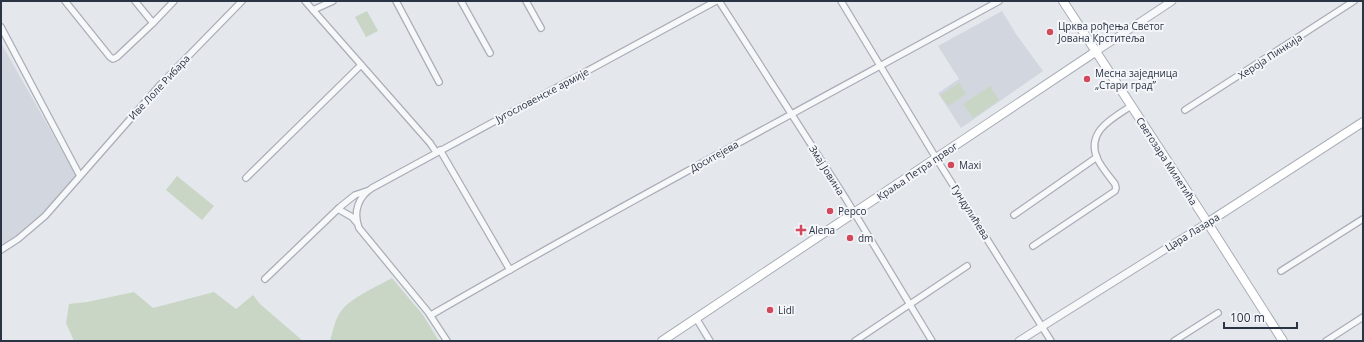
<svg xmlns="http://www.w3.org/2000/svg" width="1364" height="342" font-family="'Open Sans',sans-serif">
<rect width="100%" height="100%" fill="#e4e7ec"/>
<g fill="#d2d6de">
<path d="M1002 11 1016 34 1043 71 961 128 938 93 959 79 938 46Z"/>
<path d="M1 43 77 177 37 220 19 235 1 247Z"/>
</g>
<g fill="#c9d6c5">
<path d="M367 11 378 31 366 37 355 17Z"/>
<path d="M959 83 966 94 948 106 940 95Z"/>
<path d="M990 86 999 100 973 118 963 104Z"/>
<path d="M177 176 214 206 202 220 166 190Z"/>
<path d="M392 278 423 315 439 341H330C333 331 335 319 341 311 352 297 376 287 392 278Z"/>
<path d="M134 292 153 308 214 292 236 309 253 295 260 304 303 341H74L66 323 69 304 87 302Z"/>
</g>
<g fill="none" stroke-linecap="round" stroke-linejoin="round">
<defs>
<g id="minor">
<path d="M65 1 110 57 113 59 117 57 153 23 174 1"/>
<path d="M135 1 153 23"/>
<path d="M305 1 430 143 436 152"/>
<path d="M396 1 439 82"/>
<path d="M461 1 490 53"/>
<path d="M526 1 541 28"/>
<path d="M719 1 846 199 932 341"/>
<path d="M841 1 936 158 1051 341"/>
<path d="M313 10 333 1"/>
<path d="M1 27 80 176"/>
<path d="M1185 110 1354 1"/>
<path d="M440 150 510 270"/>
<path d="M246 178 361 65"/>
<path d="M338 209 352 217 357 223"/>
<path d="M1014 215 1097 157"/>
<path d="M1033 246 1115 191 1116 188 1115 184C1109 176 1101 167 1097 158 1086 131 1113 118 1131 106"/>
<path d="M1 250 18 239 45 216 161 84 242 1"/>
<path d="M1281 271 1363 219"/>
<path d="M265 279 340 207 355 195 367 191"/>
<path d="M431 315C618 207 809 105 999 1"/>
<path d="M696 318 710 341"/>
<path d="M447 341 428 312 359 228C353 212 358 197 372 188L716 1"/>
<path d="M855 341 967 266"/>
<path d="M1174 341 1218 313"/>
<path d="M1326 341 1363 317"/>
</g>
<g id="tertiary">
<path d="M1095 52 1172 1"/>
<path d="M1019 341 1207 223"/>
</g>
<g id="secondary">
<path d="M1063 1 1202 214 1283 341"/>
<path d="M1207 223 1363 122"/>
<path d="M662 341 1095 52"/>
</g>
</defs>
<use href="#minor" stroke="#a9aeb7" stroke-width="8"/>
<use href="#tertiary" stroke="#a9aeb7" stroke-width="9"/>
<use href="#secondary" stroke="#a9aeb7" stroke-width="10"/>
<use href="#minor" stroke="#f7f8fa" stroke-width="5.5"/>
<use href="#tertiary" stroke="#f7f8fa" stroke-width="7"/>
<use href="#secondary" stroke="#fff" stroke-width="8"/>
</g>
<g fill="#d1495b" stroke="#f4f6f9" stroke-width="1.5">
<circle cx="1050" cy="32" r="4"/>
<circle cx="1087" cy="79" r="4"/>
<circle cx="951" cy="165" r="4"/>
<circle cx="830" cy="211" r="4"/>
<path d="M799 224h4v4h4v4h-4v4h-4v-4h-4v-4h4z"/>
<circle cx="850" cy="238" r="4"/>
<circle cx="770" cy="310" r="4"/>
</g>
<g text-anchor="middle" stroke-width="4" stroke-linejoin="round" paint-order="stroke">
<g font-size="10" fill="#2b3445" stroke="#f4f6f9" text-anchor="start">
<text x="1058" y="30">Црква рођења Светог<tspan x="1058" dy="12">Јована Крститеља</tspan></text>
<text x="1095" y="77">Месна заједница<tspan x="1095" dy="12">„Стари град”</tspan></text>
<text x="959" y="169">Maxi</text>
<text x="838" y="215">Pepco</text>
<text x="809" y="234">Alena</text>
<text x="858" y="242">dm</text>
<text x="778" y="314">Lidl</text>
</g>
<g font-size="10" fill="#2b3445" stroke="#f4f6f9">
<text transform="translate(1270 56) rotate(-33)" y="4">Хероја Пинкија</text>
<text transform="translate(159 87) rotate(-47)" y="4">Иве Лоле Рибара</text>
<text transform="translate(542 95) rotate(-28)" y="4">Југословенске армије</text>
<text transform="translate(714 156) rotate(-29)" y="4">Доситејева</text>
<text transform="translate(1167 161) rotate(57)" y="4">Светозара Милетића</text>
<text transform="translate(827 170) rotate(58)" y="4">Змај Јовина</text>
<text transform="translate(917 171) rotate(-34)" y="4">Краља Петра првог</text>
<text transform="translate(971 212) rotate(58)" y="4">Гундулићева</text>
<text transform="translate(1192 232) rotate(-32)" y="4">Цара Лазара</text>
</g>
</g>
<rect width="1364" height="342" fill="none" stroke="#2b3445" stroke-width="4"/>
<path d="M1224 322v6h73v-6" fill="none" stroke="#2b3445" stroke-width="2"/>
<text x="1230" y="322" font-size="12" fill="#2b3445" stroke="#f4f6f9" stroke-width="3" paint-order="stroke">100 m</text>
</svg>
